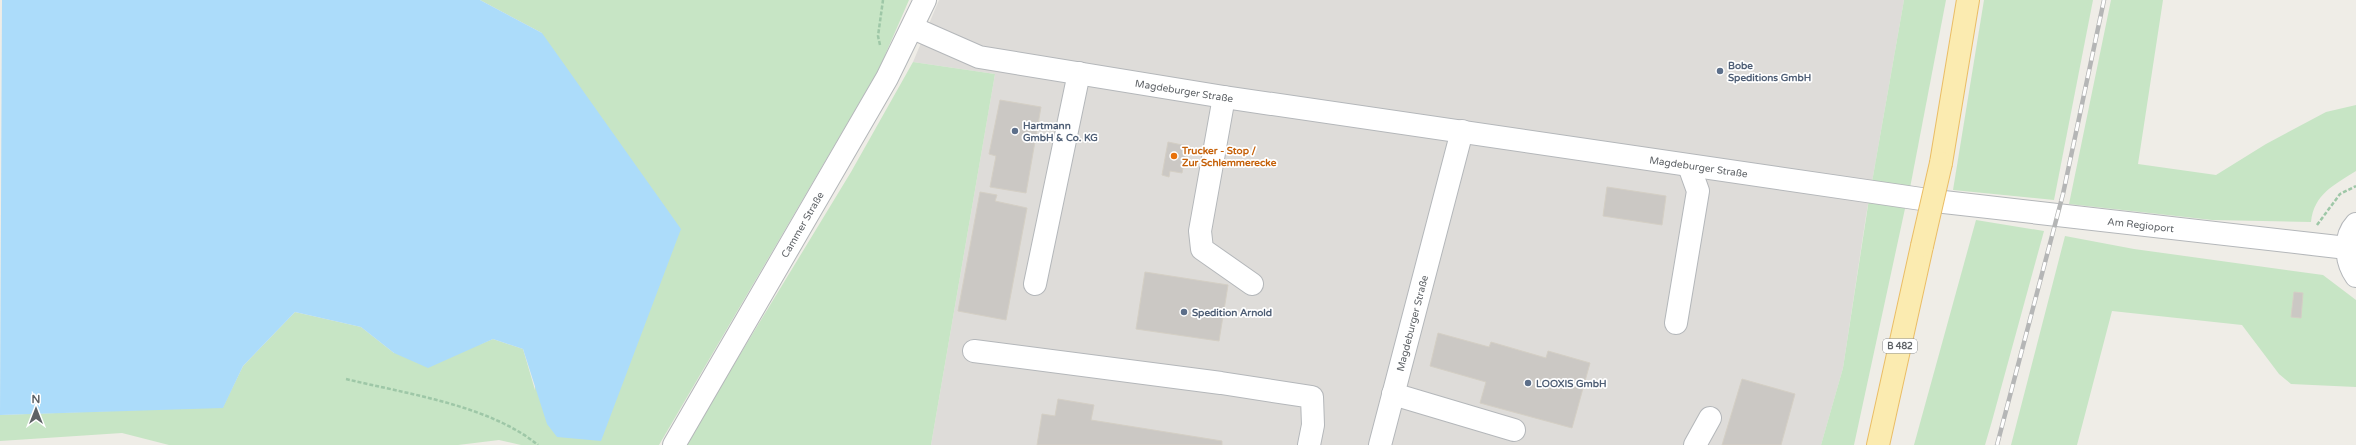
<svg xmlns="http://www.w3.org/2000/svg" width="2356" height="445" font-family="'Varela Round',sans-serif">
<rect width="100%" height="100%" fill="#efede7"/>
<path fill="#dedcd9" d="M939 0H1904L1866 216 1843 368 1821 445H931L995 74 913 62Z"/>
<g fill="#c7e5c5">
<path d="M480 0H909L879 69 659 445H521L499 440 458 445H169L122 433 0 441V415L223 407 243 366 295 312 361 327 394 353 461 352 493 339 523 349 535 390 542 33Z"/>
<path d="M1904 0H1946L1910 188 1872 182Z"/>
<path d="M1984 0H2093L2054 200 1953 190Z"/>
<path d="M2111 0H2163L2138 164 2216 175 2266 144 2326 112 2356 105V171C2334 185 2314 194 2311 222L2212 220 2069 204Z"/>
<path d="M913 62 995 74 931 445H685L851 172Z"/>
<path d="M1869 199 1906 204 1854 445H1821L1843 368Z"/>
<path d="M1976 220 2044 231 1992 421 1985 445H1914Z"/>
<path d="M2065 236 2134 249 2323 275 2356 300V387L2291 384 2279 374 2242 325 2112 311 2077 445H2011Z"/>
</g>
<path fill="#acdcfa" d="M2 0H480L542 33 681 229 601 441 557 437 547 424 523 349 493 339 428 368 394 353 361 327 295 312 243 366 223 408 0 415Z"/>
<g fill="#cbc8c4" stroke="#d4cfc5">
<path d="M1000 100 1041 107 1026 193 990 187 996 156 989 154Z"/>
<path d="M1168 142 1187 146 1182 173 1170 171 1169 177 1162 175Z"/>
<path d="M1607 187 1666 196 1662 225 1603 216Z"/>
<path d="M980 192 997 195 995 201 1027 208 1006 320 958 311Z"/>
<path d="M1145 272 1228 285 1219 341 1136 329Z"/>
<path d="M2294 292 2303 293 2301 318 2291 317Z"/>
<path d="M1438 333 1489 347 1491 342 1546 358 1548 351 1590 363 1572 428 1480 403 1486 382 1430 366Z"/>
<path d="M1742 379 1795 394 1781 445H1722Z"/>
<path d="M1058 399 1094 405 1091 420 1222 441V445H1037L1042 414 1055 416Z"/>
</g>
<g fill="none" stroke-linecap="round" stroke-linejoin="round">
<defs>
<g id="minor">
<path id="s1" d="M913 28 979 57 1224 97 1935 201 2347 248"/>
<path d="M1224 97 1200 231 1202 249 1252 284"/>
<path d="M2356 224C2343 238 2346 262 2356 276"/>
<path d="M1035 284 1079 73"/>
<path d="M1676 323 1698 191 1689 166"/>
<path d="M974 351 1221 383 1312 397 1313 425 1309 445"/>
<path d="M1393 394 1514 430"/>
<path id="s2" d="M674 445 887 78 925 0"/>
<path id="s3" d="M1380 445 1462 131"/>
<path d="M1695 445 1710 418"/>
</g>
<g id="major">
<path d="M1941 163 1968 0"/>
<path d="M1878 445 1922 246"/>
</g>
</defs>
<use href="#minor" stroke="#b4b7ba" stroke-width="24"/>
<use href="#major" stroke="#eabd65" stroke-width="24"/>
<g stroke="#9ec7a7" stroke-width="2.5" stroke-dasharray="4 2" stroke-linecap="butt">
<path d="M880 45 878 36 883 0"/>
<path d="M2317 225 2340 194 2356 186"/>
<path d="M346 379C407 394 489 405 538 445"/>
</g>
<use href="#minor" stroke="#fff" stroke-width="22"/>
<use href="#major" stroke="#fbebb0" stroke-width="22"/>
<defs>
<path id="rail" d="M1997 445 2063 194 2104 0"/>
</defs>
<use href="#rail" stroke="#b5b6b6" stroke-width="4.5"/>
<use href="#rail" stroke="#fff" stroke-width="3" stroke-dasharray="9" stroke-linecap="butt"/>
<defs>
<path id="major-bridge" d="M1922 246 1941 163"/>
</defs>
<use href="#major-bridge" stroke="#eabd65" stroke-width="24" stroke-linecap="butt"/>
<use href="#major-bridge" stroke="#fbebb0" stroke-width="22"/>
</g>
<g fill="#5c6f8a" stroke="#fff" stroke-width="1.5">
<circle cx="1720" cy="71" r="4"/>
<circle cx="1015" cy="131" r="4"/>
<circle cx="1184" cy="312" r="4"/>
<circle cx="1528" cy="383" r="4"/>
</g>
<circle fill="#e8710a" stroke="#fff" stroke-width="1.5" cx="1174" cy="156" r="4"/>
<g text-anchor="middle" stroke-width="3.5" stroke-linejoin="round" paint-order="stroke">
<rect fill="#fff" stroke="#8e9194" stroke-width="1" x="1883" y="339" width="34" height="14" rx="3"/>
<g font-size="9" font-weight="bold" fill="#5e6266">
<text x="1900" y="349">B 482</text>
</g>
<g font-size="10" font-weight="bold" fill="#4e5e75" stroke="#fff" text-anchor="start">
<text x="1728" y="69">Bobe<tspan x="1728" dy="12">Speditions GmbH</tspan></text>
<text x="1023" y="129">Hartmann<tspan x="1023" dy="12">GmbH &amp; Co. KG</tspan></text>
<text x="1192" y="316">Spedition Arnold</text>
<text x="1536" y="387">LOOXIS GmbH</text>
</g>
<g font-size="10" fill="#5e6266" stroke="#fff">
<text dy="4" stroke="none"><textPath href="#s1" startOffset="280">Magdeburger Straße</textPath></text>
<text dy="4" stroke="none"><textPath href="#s1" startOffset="800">Magdeburger Straße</textPath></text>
<text dy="4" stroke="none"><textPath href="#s2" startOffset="255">Cammer Straße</textPath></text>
<text dy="4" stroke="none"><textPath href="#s1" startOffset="1246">Am Regioport</textPath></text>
<text dy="4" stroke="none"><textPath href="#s3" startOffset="126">Magdeburger Straße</textPath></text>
</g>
<g font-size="10" font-weight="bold" fill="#c56008" stroke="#fff" text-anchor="start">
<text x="1182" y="154">Trucker - Stop /<tspan x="1182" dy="12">Zur Schlemmerecke</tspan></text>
</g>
</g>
<g transform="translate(36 409)" stroke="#ffffff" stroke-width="3" paint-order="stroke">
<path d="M0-3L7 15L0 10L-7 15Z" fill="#5e6266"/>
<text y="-6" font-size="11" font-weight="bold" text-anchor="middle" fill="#5e6266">N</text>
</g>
</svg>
